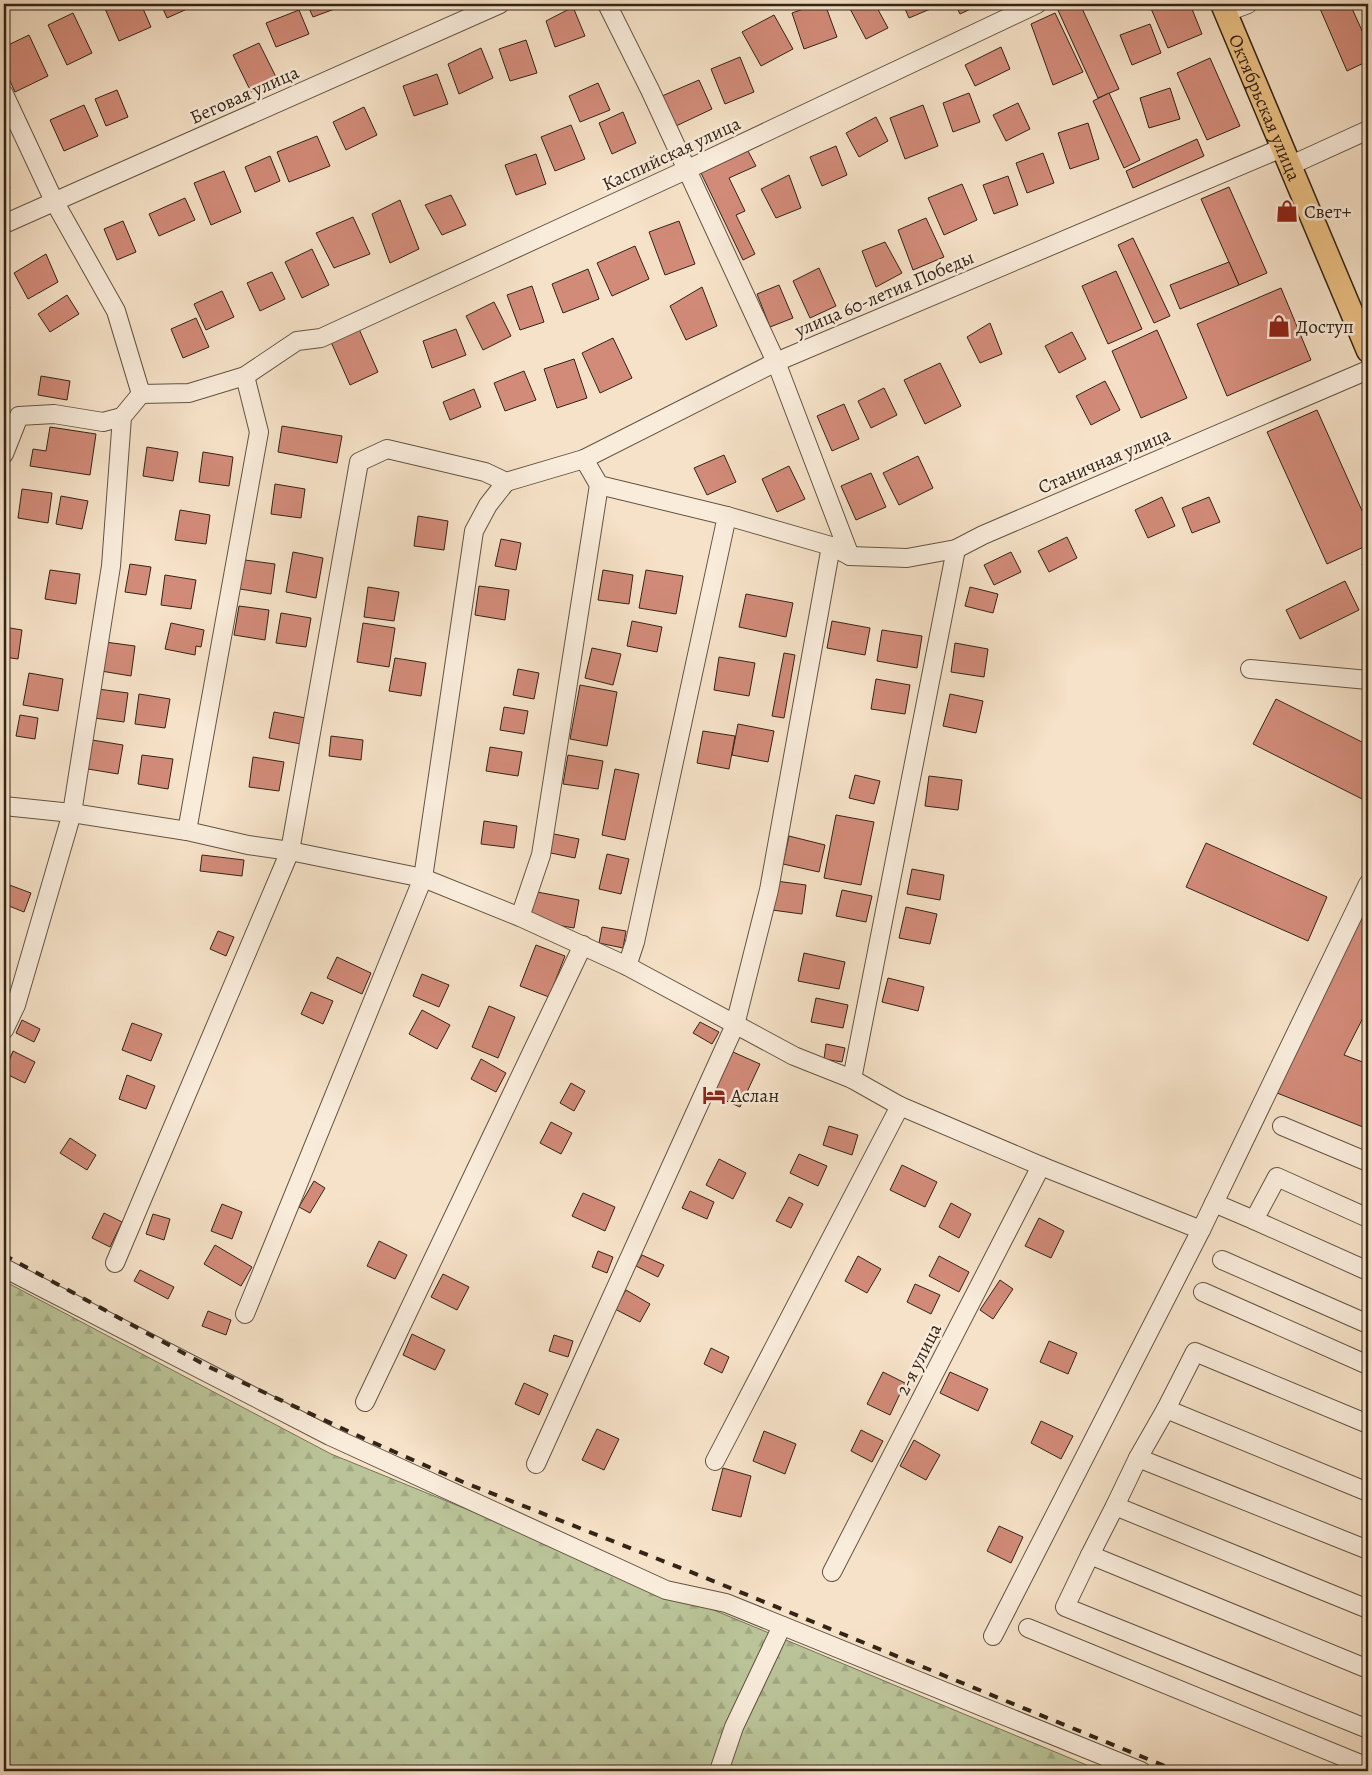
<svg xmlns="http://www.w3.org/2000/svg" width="1372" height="1775" font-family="Alegreya,serif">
<defs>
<pattern id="forest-firs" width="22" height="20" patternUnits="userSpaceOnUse" patternTransform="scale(1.25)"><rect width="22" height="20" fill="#bac498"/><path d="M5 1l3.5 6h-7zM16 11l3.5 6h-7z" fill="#a0a882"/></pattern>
</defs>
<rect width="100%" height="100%" fill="#f6e2c8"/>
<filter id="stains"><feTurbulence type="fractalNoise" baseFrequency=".004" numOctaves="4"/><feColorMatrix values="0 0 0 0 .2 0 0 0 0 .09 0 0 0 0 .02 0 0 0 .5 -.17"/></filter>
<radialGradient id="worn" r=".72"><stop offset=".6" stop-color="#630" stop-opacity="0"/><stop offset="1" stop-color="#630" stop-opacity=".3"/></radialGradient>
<path fill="url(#forest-firs)" stroke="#767458" d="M4 1281 331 1454 680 1596 1101 1771H6L4 1769Z"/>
<g fill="#d28b79" stroke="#332417">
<path d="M103 4H141L151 27 119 41Z"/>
<path d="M161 4H196V5L167 18Z"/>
<path d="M307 4H348L313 17Z"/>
<path d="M423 4H435L425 8Z"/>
<path d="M818 4H825L837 37 804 49 792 13Z"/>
<path d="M850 4H875L888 28 866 39 848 5Z"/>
<path d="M903 4H933L935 7 909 18Z"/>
<path d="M955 4H981L960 14Z"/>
<path d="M1066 4H1080L1119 89 1098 98 1057 8Z"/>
<path d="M1149 4H1190L1202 34 1168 48Z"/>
<path d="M1318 4H1350L1364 35 1368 33V61L1347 71Z"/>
<path d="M573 7 585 36 555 47 546 21Z"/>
<path d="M299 10 309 34 276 47 266 23Z"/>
<path d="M73 13 92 53 67 65 48 25Z"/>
<path d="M1055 13 1083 72 1053 85 1031 24Z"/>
<path d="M774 15 793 49 761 66 742 32Z"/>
<path d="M1150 24 1161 53 1132 65 1120 35Z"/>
<path d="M29 35 48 76 15 92 4 68V47Z"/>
<path d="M526 40 537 73 510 81 499 49Z"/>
<path d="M259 43 277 79 251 92 233 55Z"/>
<path d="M1001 47 1010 69 975 86 965 65Z"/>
<path d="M481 48 493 78 459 94 448 64Z"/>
<path d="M740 57 754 92 725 104 711 69Z"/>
<path d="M1210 58 1240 126 1207 140 1177 73Z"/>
<path d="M437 74 448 104 414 116 403 86Z"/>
<path d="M699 80 712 109 676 126 662 96Z"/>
<path d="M598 83 610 110 580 122 569 96Z"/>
<path d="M1170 88 1180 119 1149 128 1140 98Z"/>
<path d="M117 90 128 117 106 126 95 99Z"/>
<path d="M969 93 980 122 953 132 943 103Z"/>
<path d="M1109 93 1140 160 1124 168 1093 101Z"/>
<path d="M1018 103 1030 129 1006 141 993 115Z"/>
<path d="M84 105 98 136 64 151 50 120Z"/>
<path d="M923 105 938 146 905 159 890 118Z"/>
<path d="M364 107 377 135 346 150 333 122Z"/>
<path d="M623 112 636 143 612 154 599 123Z"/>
<path d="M876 117 888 141 859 157 846 133Z"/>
<path d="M1088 123 1099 159 1070 169 1058 133Z"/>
<path d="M571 125 585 159 555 171 541 137Z"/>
<path d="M317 136 330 166 289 182 277 152Z"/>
<path d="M1197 139 1204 156 1133 188 1126 171Z"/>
<path d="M836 146 847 175 822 186 810 157Z"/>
<path d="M748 151 756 166 729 178 745 211 736 215 755 254 743 260 701 173Z"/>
<path d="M1043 153 1054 183 1027 193 1016 163Z"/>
<path d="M536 154 546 184 516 195 505 165Z"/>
<path d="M270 156 280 181 255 192 245 167Z"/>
<path d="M224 171 241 212 211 225 194 183Z"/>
<path d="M789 175 801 208 776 218 761 189Z"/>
<path d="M4 176 10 188 4 192Z"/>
<path d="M1008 176 1018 205 994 214 983 185Z"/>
<path d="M962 184 977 220 944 235 928 198Z"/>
<path d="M1229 187 1267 273 1239 285 1201 199Z"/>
<path d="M451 195 466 225 442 235 425 205Z"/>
<path d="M185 198 195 220 159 236 149 214Z"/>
<path d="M400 200 419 249 390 263 372 214Z"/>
<path d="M353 217 370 254 334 268 316 233Z"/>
<path d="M926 218 944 257 913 270 898 230Z"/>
<path d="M123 221 136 252 117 260 104 229Z"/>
<path d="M679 221 695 264 665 275 649 232Z"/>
<path d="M1133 238 1170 316 1154 323 1118 245Z"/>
<path d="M885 242 902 273 876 287 862 251Z"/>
<path d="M635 246 649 279 612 296 597 263Z"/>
<path d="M312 249 329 285 302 298 285 262Z"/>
<path d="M46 254 58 282 28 299 14 273Z"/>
<path d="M1229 262 1239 285 1180 309 1170 285Z"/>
<path d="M819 268 836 306 810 318 793 281Z"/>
<path d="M588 269 599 299 563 313 552 284Z"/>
<path d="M1116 271 1142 329 1108 344 1082 286Z"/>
<path d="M272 272 285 299 260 311 247 283Z"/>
<path d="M779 285 793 318 770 327 757 294Z"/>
<path d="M532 286 544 322 520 330 507 295Z"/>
<path d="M702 287 717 326 686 340 670 306Z"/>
<path d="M1281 288 1311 360 1227 396 1197 324Z"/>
<path d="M222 291 234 317 206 330 194 304Z"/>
<path d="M67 295 79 314 50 332 38 314Z"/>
<path d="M4 297 10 308 4 311Z"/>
<path d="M494 302 511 336 483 350 466 316Z"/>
<path d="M196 318 209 347 183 358 171 329Z"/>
<path d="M990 323 1002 354 980 363 967 337Z"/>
<path d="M359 329 378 372 350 385 331 342Z"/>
<path d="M456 329 466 355 432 368 423 341Z"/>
<path d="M1157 330 1187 398 1141 418 1112 351Z"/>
<path d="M1072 332 1086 359 1059 373 1045 346Z"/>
<path d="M613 338 632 378 600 393 582 353Z"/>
<path d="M574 359 587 398 557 408 544 369Z"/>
<path d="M940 363 961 406 925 424 904 380Z"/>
<path d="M524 371 536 400 505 411 494 383Z"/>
<path d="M41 376 70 381 67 400 38 395Z"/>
<path d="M1105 381 1120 410 1091 425 1076 396Z"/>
<path d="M884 388 897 415 871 428 858 401Z"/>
<path d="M474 389 481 407 450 420 443 402Z"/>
<path d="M844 404 859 439 832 451 817 416Z"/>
<path d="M1317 410 1368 524V545L1327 564 1267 432Z"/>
<path d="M282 426 342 436 337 463 278 452Z"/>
<path d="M50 427 96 434 90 475 30 466 33 449 46 451Z"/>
<path d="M147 447 178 452 173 481 143 476Z"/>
<path d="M203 452 233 457 229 486 199 482Z"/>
<path d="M724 455 736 482 707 495 694 468Z"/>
<path d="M918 456 933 488 899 505 883 473Z"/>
<path d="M789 466 805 499 777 512 762 479Z"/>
<path d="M871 473 886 507 856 520 841 486Z"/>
<path d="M275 484 305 489 301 518 271 514Z"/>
<path d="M22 489 52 493 48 523 18 518Z"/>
<path d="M61 496 88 501 82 529 56 524Z"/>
<path d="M1162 497 1175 526 1148 538 1135 510Z"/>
<path d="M1209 497 1220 522 1192 533 1182 508Z"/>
<path d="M180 510 210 515 206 544 175 540Z"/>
<path d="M418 516 448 521 444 550 414 546Z"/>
<path d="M1067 537 1077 558 1049 572 1038 551Z"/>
<path d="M501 539 521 543 516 570 495 566Z"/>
<path d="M293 552 323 558 316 598 286 592Z"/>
<path d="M1011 552 1021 572 994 585 984 565Z"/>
<path d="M245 560 275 564 271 594 240 589Z"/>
<path d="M1368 561V578L1362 564Z"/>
<path d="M130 564 151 567 146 595 125 592Z"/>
<path d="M50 570 80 574 76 604 45 599Z"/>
<path d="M603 570 633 575 629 604 598 600Z"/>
<path d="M646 570 683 576 676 614 639 608Z"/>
<path d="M165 575 196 580 191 609 161 605Z"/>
<path d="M1345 581 1359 610 1300 639 1286 610Z"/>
<path d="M479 586 509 590 505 620 475 615Z"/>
<path d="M368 587 399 592 394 621 364 617Z"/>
<path d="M970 587 998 594 993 613 965 606Z"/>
<path d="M746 594 793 603 786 637 739 627Z"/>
<path d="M239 606 269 610 265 640 234 635Z"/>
<path d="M281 613 311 618 306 647 276 643Z"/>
<path d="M632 621 662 627 657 652 627 646Z"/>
<path d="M832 621 870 628 865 655 827 648Z"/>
<path d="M171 623 204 630 201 647 196 646 195 655 165 649Z"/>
<path d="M363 623 395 628 389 667 357 662Z"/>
<path d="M4 627 22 630 18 659 4 657Z"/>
<path d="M882 630 922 636 917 668 877 661Z"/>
<path d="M105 642 135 646 131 676 101 671Z"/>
<path d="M955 643 988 649 984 677 951 672Z"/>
<path d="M592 648 621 654 613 685 585 678Z"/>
<path d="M784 653 795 655 784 718 772 716Z"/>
<path d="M719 657 755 663 749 696 714 690Z"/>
<path d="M395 658 426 663 421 696 389 691Z"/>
<path d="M518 669 539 673 534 699 513 695Z"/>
<path d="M29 673 63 679 58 711 23 705Z"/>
<path d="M876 679 910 685 905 714 871 709Z"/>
<path d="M580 685 617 692 607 746 570 739Z"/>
<path d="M98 689 128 693 124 722 94 718Z"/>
<path d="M139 694 170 699 165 728 135 724Z"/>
<path d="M950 694 983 701 976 733 943 726Z"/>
<path d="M1276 699 1368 745V802L1253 744Z"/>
<path d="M504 707 528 711 524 734 500 730Z"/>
<path d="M274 712 306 718 301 744 269 738Z"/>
<path d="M20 715 38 718 35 739 16 736Z"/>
<path d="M738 724 774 731 768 762 732 755Z"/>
<path d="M703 731 735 736 729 769 697 763Z"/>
<path d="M331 736 363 740 361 760 329 756Z"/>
<path d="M92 740 123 745 118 774 88 769Z"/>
<path d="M490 747 522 752 518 776 486 771Z"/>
<path d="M142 755 173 759 168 789 138 784Z"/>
<path d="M568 755 603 761 598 789 563 784Z"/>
<path d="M253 757 284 762 279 791 249 787Z"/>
<path d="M615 769 639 774 625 840 602 835Z"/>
<path d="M855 775 880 781 874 804 849 798Z"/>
<path d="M929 776 962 780 958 810 925 806Z"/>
<path d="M836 815 874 822 861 885 824 878Z"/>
<path d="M484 821 517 826 514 848 481 844Z"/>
<path d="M549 833 579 839 575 858 546 852Z"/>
<path d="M789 836 825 845 819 872 783 864Z"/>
<path d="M1206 843 1327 897 1308 941 1186 887Z"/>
<path d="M607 854 629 859 621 894 599 889Z"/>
<path d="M202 855 244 860 242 876 200 871Z"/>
<path d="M912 869 944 875 940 900 907 894Z"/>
<path d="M776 881 806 885 802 914 772 910Z"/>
<path d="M4 883 31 893 24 912 4 904Z"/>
<path d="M842 890 872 896 866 922 836 916Z"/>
<path d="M532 891 579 900 574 928 527 920Z"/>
<path d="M906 907 937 914 930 944 899 938Z"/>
<path d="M1365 910 1368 911V1008L1344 1055 1368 1064V1129L1277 1093Z"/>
<path d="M602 927 626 931 623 948 599 943Z"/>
<path d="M218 931 234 937 226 956 210 949Z"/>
<path d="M536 945 565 956 549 997 520 986Z"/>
<path d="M804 953 845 962 839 989 798 981Z"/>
<path d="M337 957 371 973 362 994 327 978Z"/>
<path d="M422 974 449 985 439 1007 413 996Z"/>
<path d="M888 978 924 987 918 1011 882 1002Z"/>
<path d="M311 992 333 1001 323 1024 301 1014Z"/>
<path d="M816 998 848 1005 843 1028 811 1022Z"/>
<path d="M489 1006 515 1017 498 1058 472 1047Z"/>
<path d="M422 1010 450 1025 437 1049 409 1034Z"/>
<path d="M22 1020 40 1029 34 1042 16 1033Z"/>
<path d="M700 1022 719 1032 712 1044 693 1033Z"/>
<path d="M132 1023 162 1034 151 1061 122 1050Z"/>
<path d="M826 1044 845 1048 842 1062 824 1059Z"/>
<path d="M13 1051 35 1062 25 1083 4 1073Z"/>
<path d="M733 1052 760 1064 740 1107 713 1095Z"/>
<path d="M481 1059 506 1073 496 1092 471 1079Z"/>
<path d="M127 1075 155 1086 146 1109 119 1099Z"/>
<path d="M571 1083 585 1091 574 1111 560 1103Z"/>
<path d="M551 1122 572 1133 561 1154 540 1143Z"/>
<path d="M829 1126 858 1135 852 1155 823 1145Z"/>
<path d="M70 1138 96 1155 87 1170 60 1153Z"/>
<path d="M799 1154 827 1166 818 1186 790 1173Z"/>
<path d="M719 1159 746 1173 733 1199 706 1185Z"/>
<path d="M902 1165 937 1182 925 1207 890 1190Z"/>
<path d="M314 1181 325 1188 310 1213 299 1207Z"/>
<path d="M690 1191 714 1202 707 1219 682 1208Z"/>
<path d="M583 1193 615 1207 605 1231 572 1216Z"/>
<path d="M789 1197 803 1204 791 1228 776 1221Z"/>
<path d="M951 1203 971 1214 959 1238 939 1227Z"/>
<path d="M222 1204 242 1212 232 1239 211 1231Z"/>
<path d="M104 1213 122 1222 110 1247 92 1238Z"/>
<path d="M153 1214 170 1219 164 1240 146 1234Z"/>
<path d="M1039 1218 1064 1231 1051 1258 1025 1246Z"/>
<path d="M379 1241 407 1255 395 1279 367 1266Z"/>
<path d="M215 1245 252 1267 241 1286 204 1264Z"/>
<path d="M598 1251 613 1257 607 1273 592 1267Z"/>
<path d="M642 1255 664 1265 658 1277 636 1266Z"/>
<path d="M858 1256 881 1269 867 1293 845 1281Z"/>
<path d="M939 1256 969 1272 959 1292 929 1276Z"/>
<path d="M140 1270 174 1287 168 1299 134 1281Z"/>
<path d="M443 1274 469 1287 457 1310 431 1297Z"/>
<path d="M1000 1280 1013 1289 993 1319 980 1310Z"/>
<path d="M915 1284 940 1295 931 1314 907 1302Z"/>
<path d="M626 1290 650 1304 640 1322 615 1309Z"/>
<path d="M208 1311 231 1320 226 1335 202 1326Z"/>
<path d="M412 1334 445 1350 435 1370 403 1355Z"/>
<path d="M554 1335 573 1341 568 1357 549 1351Z"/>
<path d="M1049 1341 1077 1353 1068 1374 1040 1362Z"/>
<path d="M711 1348 729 1357 722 1373 704 1364Z"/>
<path d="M883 1372 905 1383 890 1415 867 1404Z"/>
<path d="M950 1372 988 1389 978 1411 940 1393Z"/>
<path d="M524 1383 548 1394 539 1415 515 1404Z"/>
<path d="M1041 1421 1073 1436 1061 1459 1031 1443Z"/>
<path d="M597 1429 619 1439 604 1470 582 1460Z"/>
<path d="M861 1430 883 1441 872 1462 851 1451Z"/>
<path d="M764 1431 796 1444 785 1474 753 1461Z"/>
<path d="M914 1440 940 1455 926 1480 900 1466Z"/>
<path d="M723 1468 751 1476 741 1517 712 1510Z"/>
<path d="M999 1526 1023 1537 1011 1563 987 1551Z"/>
</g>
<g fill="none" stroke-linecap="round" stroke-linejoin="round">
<defs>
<g id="minor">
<path d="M607 4 650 90 776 362 850 556"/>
<path d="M1235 9 1248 4"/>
<path d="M4 94 54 201 116 311 141 394 189 393 245 376 297 341 321 338 686 170 1037 4"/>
<path d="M1300 161 1368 130"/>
<path d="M4 224 500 4"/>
<path d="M4 454 19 416 54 414 103 422 122 417"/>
<path d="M584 459 599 485 727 516 831 546 850 556 907 558 956 549 983 535 1368 370"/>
<path d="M506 482 584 459 776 362 1282 148"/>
<path d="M1250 669 1368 680"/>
<path d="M4 806 72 813 187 831 248 845 290 851 423 878 520 917 627 966 794 1056 852 1079 900 1106 1041 1166 1201 1230"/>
<path d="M187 831 259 432 245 376"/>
<path d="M520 917 541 855 599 485"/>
<path d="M627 966 635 942 727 516"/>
<path d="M4 1030 16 1005 72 813 111 566 122 417 141 394"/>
<path d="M852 1079 956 549"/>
<path d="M1282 1126 1368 1162"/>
<path d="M1214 1203 1254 1220"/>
<path d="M1368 1218 1277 1177 1254 1220 1368 1271"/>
<path d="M1222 1260 1368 1324"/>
<path d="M115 1263 290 851 359 462 387 449 485 472 506 482"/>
<path d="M4 1268 330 1436 666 1590 726 1603 1141 1771"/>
<path d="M1203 1292 1368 1365"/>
<path d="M245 1314 423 878 474 531 488 505 506 482"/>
<path d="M365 1402 583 945"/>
<path d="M1166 1409 1138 1458 1368 1550"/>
<path d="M1368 1424 1195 1352 1166 1409 1368 1492"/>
<path d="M715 1461 900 1106"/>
<path d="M536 1464 735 1025 769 890 831 546"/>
<path d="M1115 1506 1138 1458"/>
<path d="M1090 1555 1115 1506 1368 1609"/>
<path d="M832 1572 1041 1166"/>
<path d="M1028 1628 1368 1767"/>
<path d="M993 1636 1201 1230 1368 884"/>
<path d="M1368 1669 1090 1555 1065 1607 1368 1729"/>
<path d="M719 1771 734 1727 782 1626"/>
</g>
<g id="major">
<path id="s1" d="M1222 4 1368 351"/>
</g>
</defs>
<use href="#minor" stroke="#645443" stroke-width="20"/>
<use href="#major" stroke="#332417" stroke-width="25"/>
<use href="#minor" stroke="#f9ecdb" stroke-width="18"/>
<use href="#major" stroke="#ebc184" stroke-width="22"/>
<path stroke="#332417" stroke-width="4" stroke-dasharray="9 9" stroke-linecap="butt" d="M4 1255 209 1367 363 1438 463 1482 701 1576 1177 1771"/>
</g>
<defs>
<symbol id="shop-bare" viewBox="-9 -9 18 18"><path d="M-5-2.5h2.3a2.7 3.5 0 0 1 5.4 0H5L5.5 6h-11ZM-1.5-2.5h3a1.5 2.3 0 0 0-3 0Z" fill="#8f2418" stroke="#f9ecdb" stroke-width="2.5" paint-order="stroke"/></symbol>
<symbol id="hotel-bare" viewBox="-9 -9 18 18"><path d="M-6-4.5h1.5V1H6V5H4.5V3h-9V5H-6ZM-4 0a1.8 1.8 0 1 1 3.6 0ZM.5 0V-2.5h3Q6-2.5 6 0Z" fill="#8f2418" stroke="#f9ecdb" stroke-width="2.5" paint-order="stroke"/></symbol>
</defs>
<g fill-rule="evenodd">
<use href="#shop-bare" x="1271" y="195" width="32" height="32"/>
<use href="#shop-bare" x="1263" y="310" width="32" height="32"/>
<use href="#hotel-bare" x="698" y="1079" width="32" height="32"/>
</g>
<g text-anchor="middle" stroke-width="5" stroke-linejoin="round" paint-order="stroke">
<g font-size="19" fill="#332417" stroke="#f9ecdb">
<text transform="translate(244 94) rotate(-24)" y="7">Беговая улица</text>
<text dy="7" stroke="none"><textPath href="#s1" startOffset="112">Октябрьская улица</textPath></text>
<text transform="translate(671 153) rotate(-25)" y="7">Каспийская улица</text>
<text transform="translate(884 293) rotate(-23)" y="7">улица 60-летия Победы</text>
<text transform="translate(1104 460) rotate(-23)" y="7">Станичная улица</text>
<text transform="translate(918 1359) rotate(-63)" y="7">2-я улица</text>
</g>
<g font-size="19" fill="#332417" stroke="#f9ecdb" text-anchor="start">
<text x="1304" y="218">Свет+</text>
<text x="1296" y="333">Доступ</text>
<text x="731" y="1102">Аслан</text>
</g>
</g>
<rect width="1372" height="1775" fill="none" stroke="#f6e2c8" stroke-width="20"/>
<rect x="5" y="5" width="1362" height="1765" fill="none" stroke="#332417" stroke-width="2.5"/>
<rect x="10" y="10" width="1352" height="1755" fill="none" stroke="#332417"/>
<rect width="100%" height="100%" filter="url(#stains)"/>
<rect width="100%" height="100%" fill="url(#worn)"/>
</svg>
